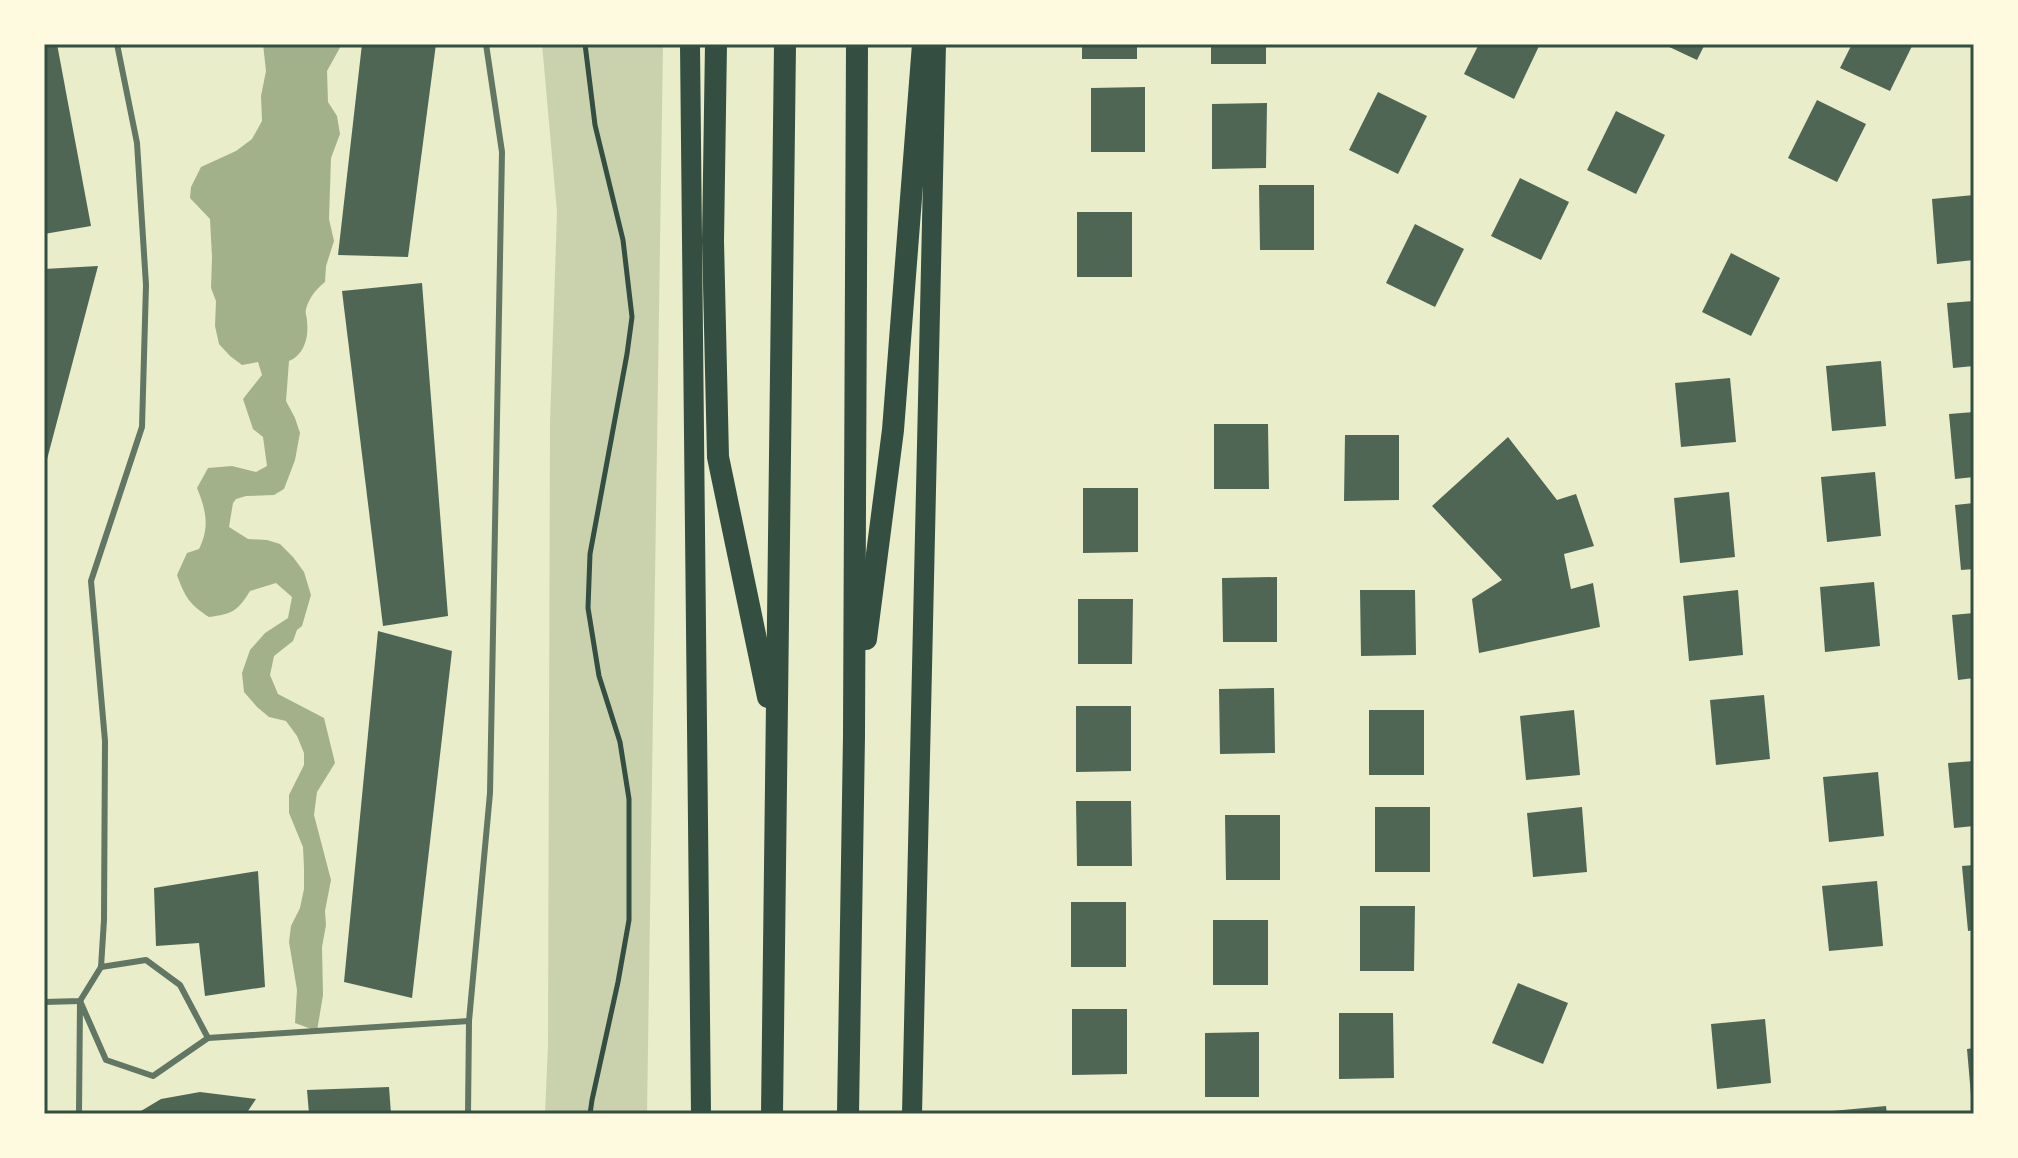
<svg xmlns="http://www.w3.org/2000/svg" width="2018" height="1158" font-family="'Archivo Narrow',sans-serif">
<rect width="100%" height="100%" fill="#e9edc9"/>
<path fill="#cad2ad" d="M542 44H663L647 1114H545L548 1044 550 423 557 212Z"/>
<path fill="#a3b18a" d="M263 44H342L327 71 328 102 337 116 340 134 331 158 329 219 334 241 326 266 325 282C316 289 309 298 306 309 305 315 307 315 307 322 309 337 304 355 289 361L286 401 295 418 300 433 295 460 284 489 274 495 246 496 236 499 233 503 229 527 248 539 267 540 280 544 293 557 304 572 311 595 302 626 297 630 293 641 274 656 270 675 278 694 324 718 335 763 317 792 314 815 331 880 325 911 326 925 322 947 323 995 317 1031 295 1023 297 990 289 942 291 926 300 908 304 889V868L303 847 289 813V795L304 765V753L297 736 286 721 269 717 257 707 244 692 242 673 250 650 265 633 288 618 292 597 276 583 250 591C238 611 232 614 209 617 189 604 185 597 177 575L187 553 199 549C210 527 206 510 197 488L208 468 232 466 256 472 267 466 263 437 253 429 243 399 262 375 258 362 242 365 230 356 219 344 215 326 216 301 211 288 212 257 210 219 190 198 191 187 201 167 236 151 252 139 262 121 261 96 266 71Z"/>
<g fill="#4f6655">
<path d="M44 44H57L91 226 44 234Z"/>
<path d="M362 44H436L408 257 338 255Z"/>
<rect x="1082" y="44" width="55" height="15"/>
<rect x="1211" y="44" width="55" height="20"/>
<path d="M1479 44H1540L1514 99 1464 74Z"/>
<path d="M1663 44H1705L1697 60Z"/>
<path d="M1852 44H1913L1890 91 1840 68Z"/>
<path d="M1145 87V152H1091V88Z"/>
<path d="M1378 92 1427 116 1398 174 1349 150Z"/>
<path d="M1817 100 1866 124 1837 182 1788 158Z"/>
<path d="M1267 103 1266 168 1212 169V104Z"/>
<path d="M1616 111 1665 135 1636 194 1587 170Z"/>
<path d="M1520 178 1569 202 1541 260 1491 236Z"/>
<path d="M1259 185H1314V250H1260Z"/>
<path d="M1974 195V260L1937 264 1932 199Z"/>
<rect x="1077" y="212" width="55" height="65"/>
<path d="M1415 224 1464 249 1435 307 1386 283Z"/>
<path d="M1731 253 1780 278 1751 336 1702 312Z"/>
<path d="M98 266 45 467H44V269Z"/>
<path d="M422 283 448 616 383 626 342 291Z"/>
<path d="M1974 301V366L1953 368 1947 303Z"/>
<path d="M1881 361 1886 426 1832 431 1826 366Z"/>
<path d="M1730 378 1736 442 1681 447 1675 383Z"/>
<path d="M1974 412V477L1955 479 1949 414Z"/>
<path d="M1214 424H1268L1269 489H1214Z"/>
<path d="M1345 435H1399V500L1344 501Z"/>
<path d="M1508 437 1557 500 1576 494 1594 546 1564 554 1571 589 1593 583 1600 627 1479 653 1472 599 1502 580 1432 506Z"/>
<path d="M1875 472 1881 536 1827 542 1821 477Z"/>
<path d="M1083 488H1138V552L1083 553Z"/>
<path d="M1729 492 1735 557 1680 563 1674 498Z"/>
<path d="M1974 503V569L1961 570 1955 505Z"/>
<path d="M1277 577V642H1223L1222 578Z"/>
<path d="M1874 582 1880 646 1825 652 1820 587Z"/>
<path d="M1360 590H1415L1416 655 1361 656Z"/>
<path d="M1738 590 1743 655 1689 661 1683 596Z"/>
<path d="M1078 599H1133L1132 664H1078Z"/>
<path d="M1974 613V678L1958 680 1952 615Z"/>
<path d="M378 631 452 651 412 998 344 982Z"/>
<path d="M1274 688 1275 753 1220 754 1219 689Z"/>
<path d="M1764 695 1770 759 1716 765 1710 700Z"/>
<path d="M1076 706H1131V771L1076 772Z"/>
<rect x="1369" y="710" width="55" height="65"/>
<path d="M1574 710 1580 775 1526 780 1520 716Z"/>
<path d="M1974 761V826L1954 828 1948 763Z"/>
<path d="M1878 772 1884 836 1829 842 1823 777Z"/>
<path d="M1076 801H1131L1132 866H1077Z"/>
<rect x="1375" y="807" width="55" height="65"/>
<path d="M1582 807 1587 872 1533 877 1527 813Z"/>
<path d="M1225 815H1280V880H1226Z"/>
<path d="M1974 865V930L1968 931 1962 866Z"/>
<path d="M258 871 265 987 205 996 199 943 156 946 154 888Z"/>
<path d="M1877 881 1883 946 1829 951 1822 886Z"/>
<rect x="1071" y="902" width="55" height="65"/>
<path d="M1360 906H1415L1414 971H1360Z"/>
<rect x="1213" y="920" width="55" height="65"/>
<path d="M1518 983 1568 1003 1543 1064 1492 1043Z"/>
<path d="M1072 1009H1127V1074L1072 1075Z"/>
<path d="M1339 1013H1393L1394 1078 1339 1079Z"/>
<path d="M1765 1019 1771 1083 1717 1089 1711 1024Z"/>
<path d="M1259 1032V1097H1205V1033Z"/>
<path d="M1974 1048V1107H1972L1967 1049Z"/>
<path d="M389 1087 391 1114H309L307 1090Z"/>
<path d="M200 1092 256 1099 246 1114H136L161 1099Z"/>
<path d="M1886 1106 1887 1114H1832V1111Z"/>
</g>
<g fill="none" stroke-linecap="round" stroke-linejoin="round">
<path stroke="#344e41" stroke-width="5" d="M585 44 595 125 623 240 632 317 627 354 590 554 588 608 599 676 620 742 629 799V920L618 982 592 1100 590 1114"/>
<g stroke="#617663" stroke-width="6">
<path d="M101 967 146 960 180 985 208 1038"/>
<path d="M44 1002 80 1001 101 967 104 920 105 741 91 581 142 427 146 285 137 143 117 44"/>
<path d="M79 1114 80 1001 106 1060 153 1076 208 1038 469 1021"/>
<path d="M468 1114 469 1021 490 793 502 152 486 44"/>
</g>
<g stroke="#344e41" stroke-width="20">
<path d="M690 44 701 1114"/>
<path d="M912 1114 936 44"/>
</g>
<g stroke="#344e41" stroke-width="22">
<path d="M716 44 713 241 718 457 768 697"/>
<path d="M866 639 893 430 923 44"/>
<path d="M772 1114 785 44"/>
<path d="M848 1114 854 736 857 44"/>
</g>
</g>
<rect width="2018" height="1158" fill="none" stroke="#fefae0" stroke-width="92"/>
<rect x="46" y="46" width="1926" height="1066" fill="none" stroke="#344e41" stroke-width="3"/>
</svg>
